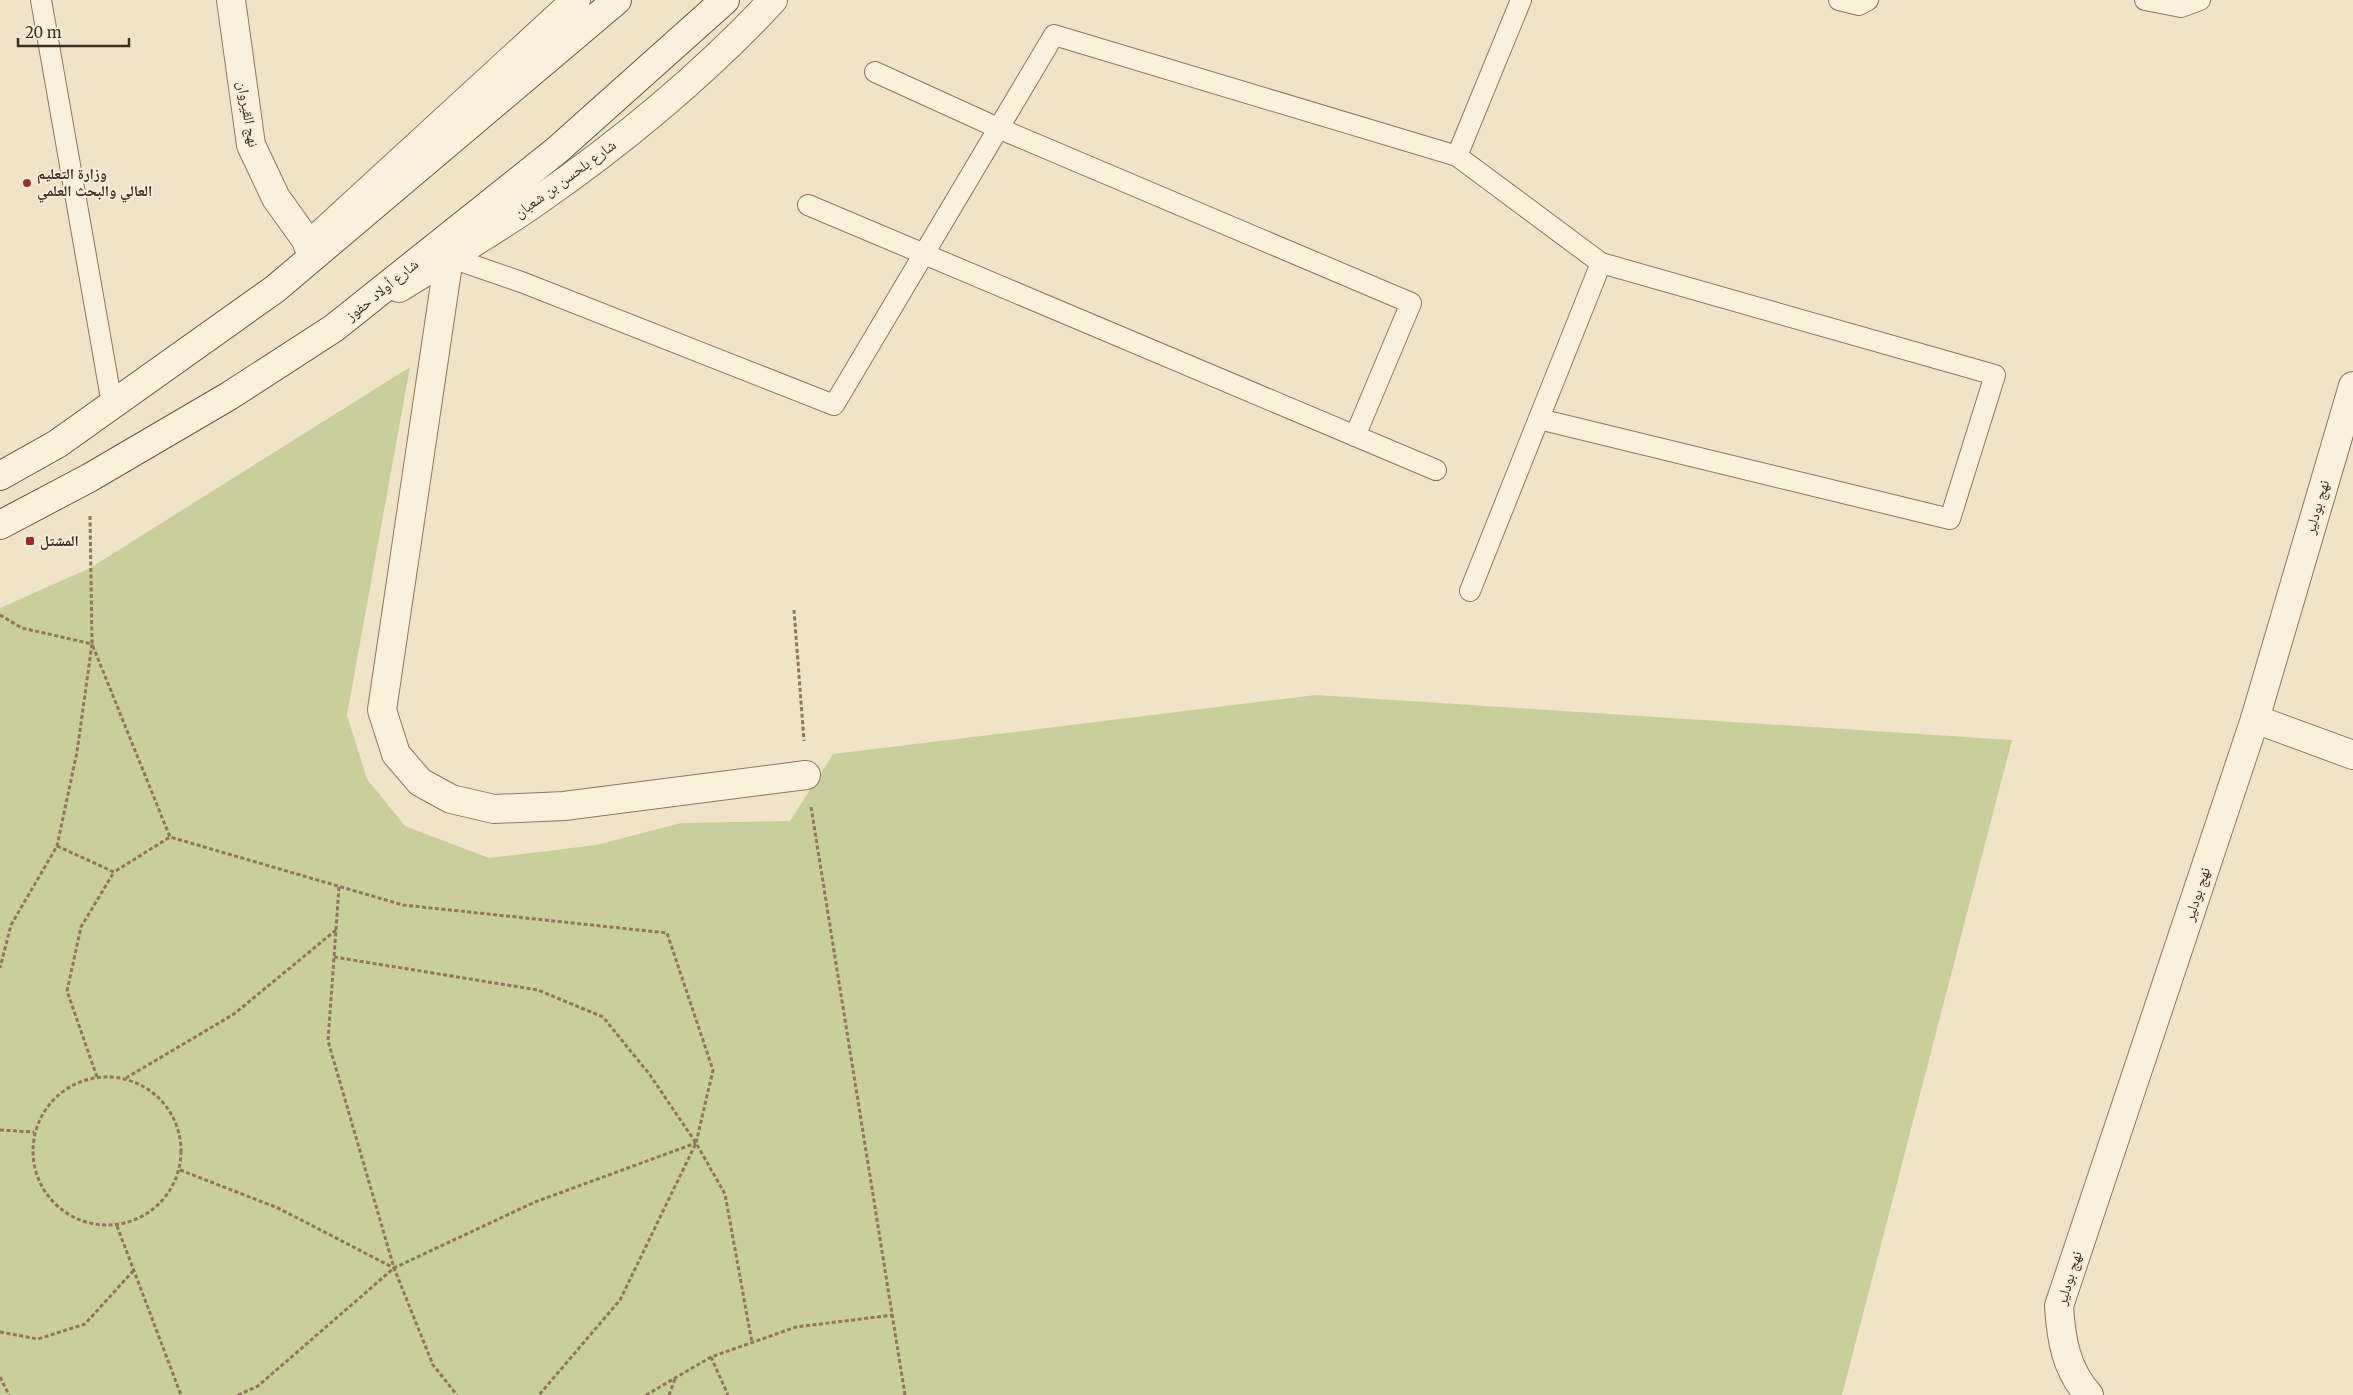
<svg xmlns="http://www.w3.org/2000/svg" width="2353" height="1395" font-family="Merriweather,'Noto Naskh Arabic',serif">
<rect width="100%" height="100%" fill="#f0e4c8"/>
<path fill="#c9cf9b" d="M410 367 347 715 367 779 405 826 489 858 596 845 681 823 790 821 833 754 1316 695 2012 740 1842 1395H0V608L90 568Z"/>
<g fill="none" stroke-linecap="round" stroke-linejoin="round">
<defs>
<g id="service">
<path d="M41 0 112 404"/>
<path d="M1839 0 1859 5 1868 0"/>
<path d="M2145 0 2181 7 2200 0"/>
<path d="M875 72 998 128 1411 303 1355 436"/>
<path d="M1457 156 1521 0"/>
<path d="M808 205 1436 470"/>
<path d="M449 257 524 283 834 405 1054 35 1457 156 1601 263 1995 375 1950 519 1539 419"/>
<path d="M1470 591 1601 263"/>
</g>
<g id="minor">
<path d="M231 0 251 145 276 198 309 244"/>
<path d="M449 257 382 710 396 754 420 782 451 799 494 809 564 806 806 775"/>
<path d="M2255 719 2353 755"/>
<path d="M2089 1395C2066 1370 2061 1339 2059 1306L2255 719 2353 386"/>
</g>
<g id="tertiary">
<path d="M308 246 576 0"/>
<path d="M399 288C446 259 495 231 540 199 623 141 704 74 773 0"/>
</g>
<g id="secondary">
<path d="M0 476 57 444 275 289 617 0"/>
<path d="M0 525 89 478 229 396 334 328 556 151 725 0"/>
</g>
</defs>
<use href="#service" stroke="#8d765c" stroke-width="22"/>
<use href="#minor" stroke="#8d765c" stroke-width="30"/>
<use href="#tertiary" stroke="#8d765c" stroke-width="30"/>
<use href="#secondary" stroke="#6f573f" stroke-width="30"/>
<g stroke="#8d765c" stroke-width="3" stroke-dasharray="4 2.5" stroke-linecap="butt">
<path d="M90 516 92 644 170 837 403 905 667 933 713 1070 696 1143 725 1194 752 1343"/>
<path d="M794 610 804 741"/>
<path d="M0 615 22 628 92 644 77 752 57 846 11 925 0 968"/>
<path d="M811 807 905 1395"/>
<path d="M57 846 114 872 170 837"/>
<path d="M339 887 328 1041 394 1268 433 1365 457 1395"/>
<path d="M334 957 538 990 603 1017 650 1075 696 1143 620 1300 539 1395"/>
<circle cx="107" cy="1151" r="74"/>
<path d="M97 1077 67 991 81 927 114 872"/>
<path d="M126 1078 234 1014 336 930"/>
<path d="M0 1130 34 1132"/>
<path d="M180 1170 278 1208 394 1268"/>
<path d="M117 1226 181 1395"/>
<path d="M0 1332 38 1339 85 1324 134 1270"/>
<path d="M711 1357 728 1395"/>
<path d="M0 1377 9 1395"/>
<path d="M238 1395 258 1386 394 1268 535 1202 696 1143"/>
<path d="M646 1395 711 1357 796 1327 893 1315"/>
<path d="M669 1395 675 1379"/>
</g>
<use href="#service" stroke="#faf1dc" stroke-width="20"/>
<use href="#minor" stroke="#faf1dc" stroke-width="28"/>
<use href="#tertiary" stroke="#faf1dc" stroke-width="28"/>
<use href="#secondary" stroke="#faf1dc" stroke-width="28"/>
</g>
<g fill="#9e2a2b" stroke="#f7eed8" stroke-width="2">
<circle cx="27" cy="183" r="5"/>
<rect x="25" y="536" width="10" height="10" rx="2.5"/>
</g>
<g text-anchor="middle" stroke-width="4" stroke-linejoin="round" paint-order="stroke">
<g font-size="15" fill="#3d2e20" stroke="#f7eed8">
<text transform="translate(248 114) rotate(80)" y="5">نهج القيروان</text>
<text transform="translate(565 179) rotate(-36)" y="5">شارع بلحسن بن شعبان</text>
<text transform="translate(382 290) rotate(-39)" y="5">شارع أولاد حفوز</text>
<text transform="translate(2317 507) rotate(-74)" y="5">نهج بودلير</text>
<text transform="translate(2197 894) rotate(-72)" y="5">نهج بودلير</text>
<text transform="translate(2069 1278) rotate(-73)" y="5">نهج بودلير</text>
</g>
<g font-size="15" font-weight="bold" fill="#3d2e20" stroke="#f7eed8" text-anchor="start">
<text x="37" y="179">وزارة التعليم<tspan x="37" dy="17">العالي والبحث العلمي</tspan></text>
<text x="40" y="546">المشتل</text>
</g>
</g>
<path d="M18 38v8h111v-8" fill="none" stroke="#3d2e20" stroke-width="2.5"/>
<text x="25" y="38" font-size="15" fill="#3d2e20" stroke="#f7eed8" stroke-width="4" paint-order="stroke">20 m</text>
</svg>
